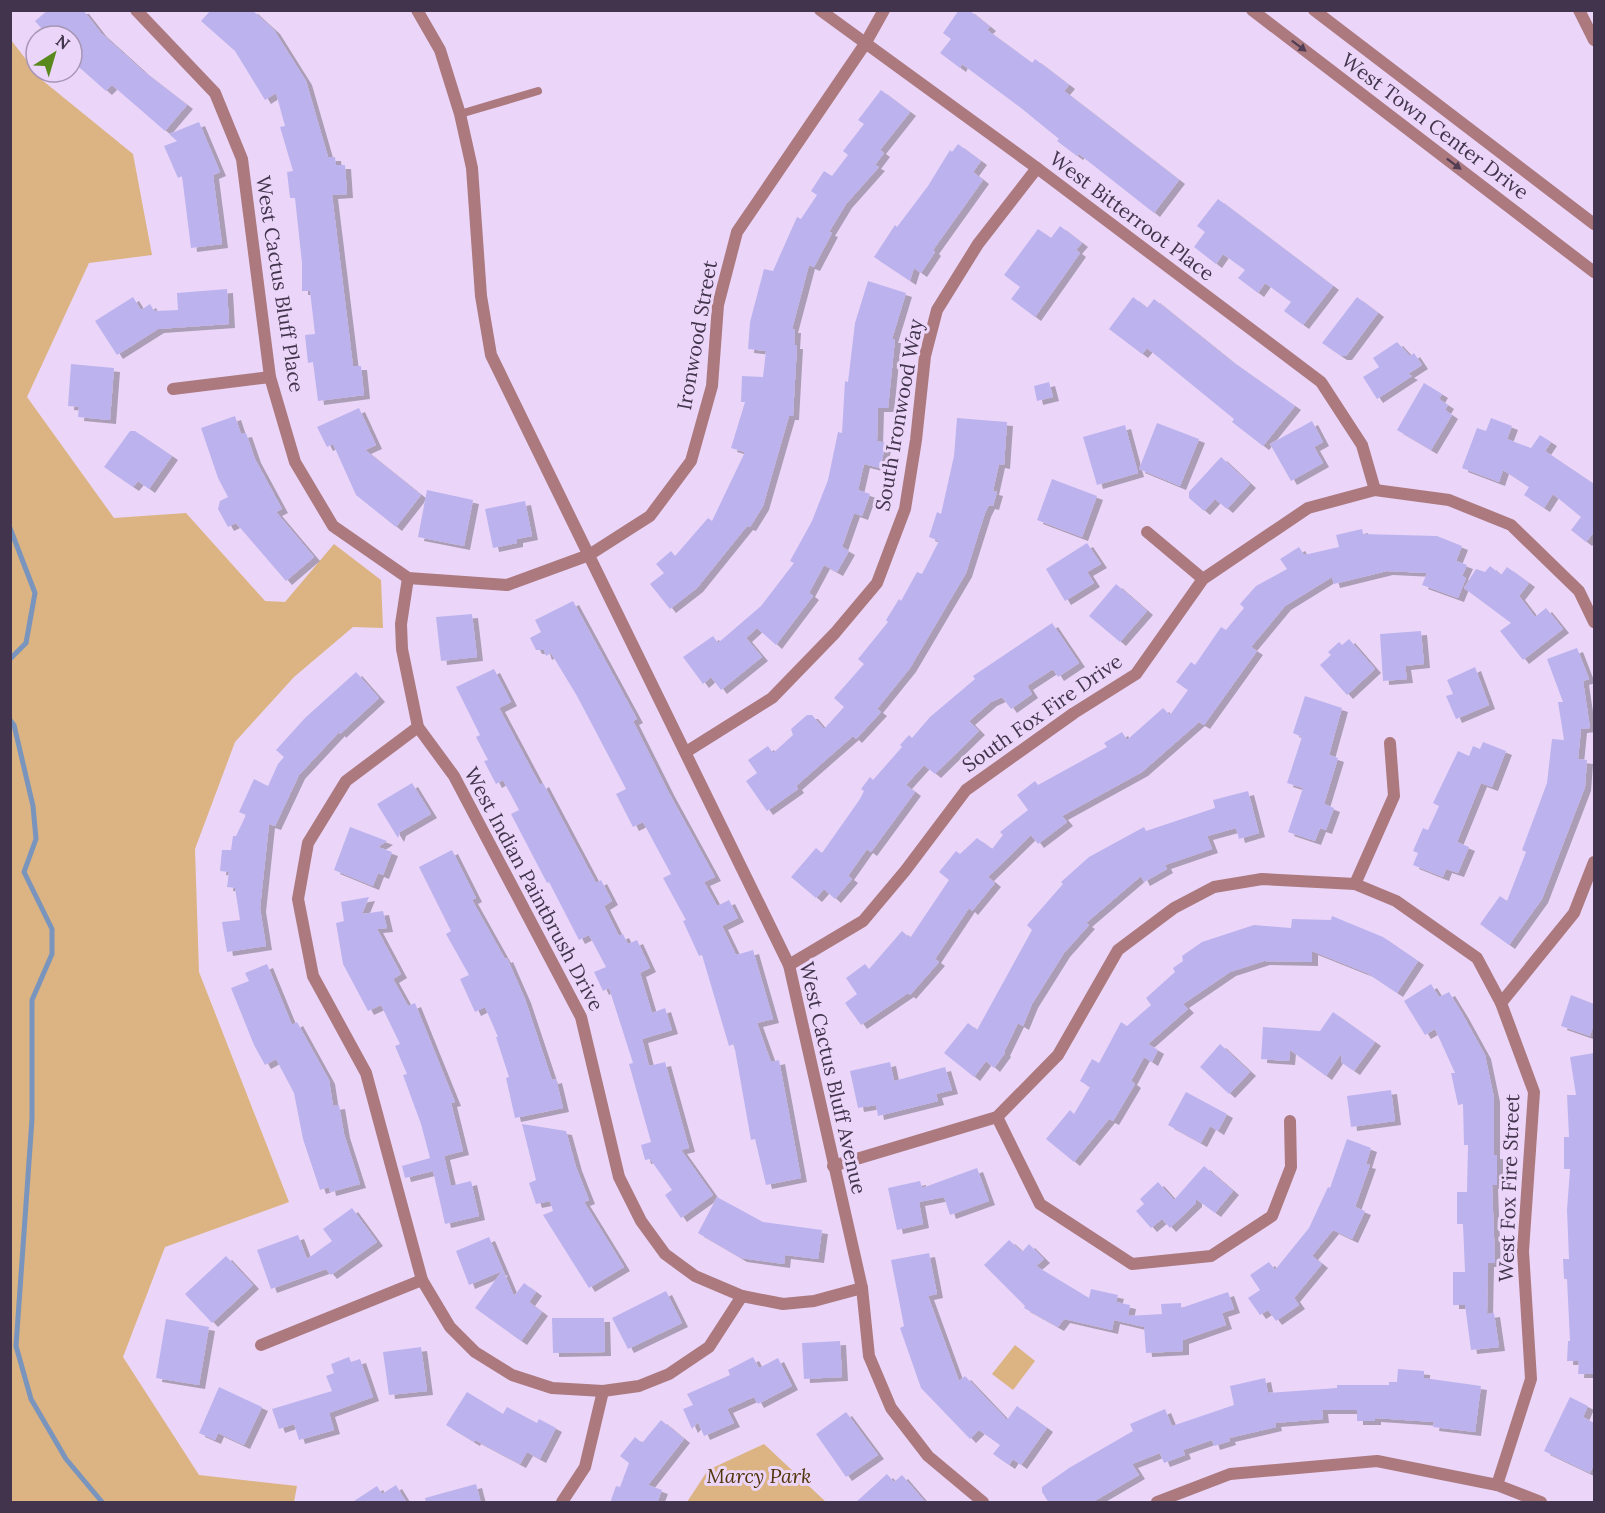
<svg xmlns="http://www.w3.org/2000/svg" width="1605" height="1513" font-family="Lora,serif">
<defs>
<filter id="shadow"><feDropShadow dx="6" dy="4" stdDeviation="0" flood-color="#0004"/></filter>
</defs>
<rect width="100%" height="100%" fill="#ebd6f9"/>
<g fill="#dcb382">
<path d="M11 40 42 80 133 154 152 255 89 263 27 397 114 518 186 513 265 601 285 602 334 544 381 580 383 628 353 627 294 677 235 742 195 849 199 972 289 1202 165 1247 123 1357 199 1475 297 1486 294 1502H11Z"/>
<path d="M1015 1345 1035 1361 1013 1390 992 1374Z"/>
<path d="M764 1444 826 1502H687L708 1470Z"/>
</g>
<g fill="none" stroke-linecap="round" stroke-linejoin="round">
<g stroke="#7994bd" stroke-width="5">
<path d="M10 528 35 593 26 643 10 659"/>
<path d="M10 720 14 725 33 806 36 839 24 872 52 929V954L32 1000V1119L16 1346 31 1399 66 1459 102 1502"/>
</g>
</g>
<g fill="#bcb3ee" filter="url(#shadow)">
<path d="M48 10H83L101 33 143 71 187 105 165 131 112 85 106 91 72 61V36H48L35 21Z"/>
<path d="M211 10H252L274 30 306 81 328 157H335L336 165H345L347 194 332 195 353 366H361L364 395 318 401 313 362 308 363 305 335 315 334 310 291H302V263L295 198H290L287 172 293 171 280 127 285 126 276 93 265 100 235 51 201 21Z"/>
<path d="M959 10H969L990 27 987 30 1032 63 1035 59 1069 85 1064 91 1179 180 1154 213 1079 154 1077 156 1057 141 1059 139 1021 108 962 64 960 68 940 53 951 39 943 33Z"/>
<path d="M881 90 910 112 880 150 884 153 875 165 879 167 846 204 829 232 832 233 814 267 809 265 792 329H795L794 345H797L793 416H789L763 506 750 527 747 526 697 588 670 609 650 584 664 573 656 564 671 551 675 556 708 518 712 521 745 452 731 448 745 402H741L742 376 763 377 766 351 748 349 750 322 764 269 773 271 797 217 801 219 817 195 811 191 824 171 832 176 848 155 843 151 864 124 858 120Z"/>
<path d="M199 122 220 172 213 175 222 244 191 248 182 176 178 178 164 146 177 141 169 134Z"/>
<path d="M958 144 981 161 973 172 983 180 933 250 935 252 921 273 914 268 910 281 874 257 895 225 897 227 928 186 950 150 952 152Z"/>
<path d="M1218 199 1333 286 1303 325 1284 311 1291 302 1265 283 1258 293 1238 278 1245 270 1223 254 1216 264 1194 247 1205 232 1197 226Z"/>
<path d="M1060 226 1082 243 1076 250 1080 253 1035 317 1011 299 1020 287 1004 275 1038 229 1051 238Z"/>
<path d="M868 281 906 293 892 339H895L888 408H878L877 441 886 443 880 468 864 464 858 490 870 494 862 516 854 513 842 547 849 551 837 572 824 565 809 593 813 596 776 645 757 628 746 638 762 657 721 690 711 677 703 684 683 657 713 636 718 643 761 606 794 563 790 561 812 521 828 480 838 432 842 433 845 381 848 382 855 323Z"/>
<path d="M227 289 229 324 158 329 117 355 95 321 133 297 141 310 150 304 154 311 178 310 177 293Z"/>
<path d="M1133 297 1147 308 1154 299 1230 360 1295 406 1263 446 1232 422 1234 419 1147 348 1142 354 1109 329Z"/>
<path d="M1357 297 1378 313 1346 356H1341L1322 343Z"/>
<path d="M1397 342 1410 356 1414 353 1422 365 1408 374 1412 376 1377 399 1363 377 1379 367 1373 358Z"/>
<path d="M71 364 114 368 110 420 78 417 79 407 68 406Z"/>
<path d="M1049 382 1053 397 1037 401 1034 386Z"/>
<path d="M1424 383 1442 394 1439 399 1448 405 1445 410 1452 415 1431 450 1397 430Z"/>
<path d="M359 408 376 445 365 450 421 495 396 527 356 495 333 444 327 447 317 427Z"/>
<path d="M235 416 241 434 246 433 255 459 282 509 276 512 314 557 286 581 236 523 228 527 218 509 220 501 228 497 218 478 201 428Z"/>
<path d="M957 418 1007 422 1004 465 999 464 993 491 997 492 993 506 989 505 985 513 966 573 910 668 877 709 881 712 856 739 853 736 796 786 798 789 767 811 746 781 757 773 748 760 768 746 773 753 793 735 791 729 807 715H812L824 729 844 707 834 698 864 664 858 659 888 622 886 620 899 599 901 601 917 572 922 574 939 541 929 537 937 512 941 514 954 456Z"/>
<path d="M1491 418 1512 426 1507 439 1531 448 1540 435 1551 442 1545 451 1594 484V532L1586 542 1571 530 1581 517 1553 494 1544 508 1524 495 1529 487 1503 470 1499 482 1462 468 1477 428 1486 431Z"/>
<path d="M1312 421 1323 442 1314 447 1323 463 1291 481 1270 444Z"/>
<path d="M1157 423 1199 439 1180 486 1139 469Z"/>
<path d="M1125 425 1138 473 1097 485 1083 437Z"/>
<path d="M130 431H135L172 456 149 489 138 481 133 487 104 467Z"/>
<path d="M1221 457 1250 484 1227 509 1215 499 1204 511 1189 498V492Z"/>
<path d="M1052 479 1097 496 1082 537 1037 520Z"/>
<path d="M427 490 473 500 464 546 418 537Z"/>
<path d="M525 501 532 536 517 539V543L493 548 485 509Z"/>
<path d="M1362 529 1363 534 1437 536 1462 546 1456 561 1467 565 1462 576 1466 578 1458 598 1422 585 1427 573 1387 571 1334 584 1332 577 1285 606 1251 647 1257 651 1204 725 1199 722 1142 772 1062 816 1067 822 1038 844 1031 835 988 877 995 883 972 911 969 908 935 959 939 962 910 995 908 993 861 1025 845 1003 857 994 846 978 865 964 869 969 902 931 910 938 949 880 939 872 956 851 960 854 977 838 992 849 1003 835 1000 832 1028 810 1017 795 1035 781 1038 785 1107 747 1104 743 1122 732 1127 740 1163 708 1170 715 1188 690 1176 682 1191 662 1195 665 1221 627 1226 630 1244 608 1240 604 1256 586 1287 569 1280 559 1299 547 1304 555 1339 547 1336 535Z"/>
<path d="M1087 543 1101 564 1087 572 1094 583 1065 601 1046 569Z"/>
<path d="M1490 566 1501 575 1507 567 1529 583 1519 596 1535 617 1546 608 1563 629 1523 660 1500 631 1511 623 1464 588 1476 569 1485 572Z"/>
<path d="M1116 584 1147 611 1120 642 1089 616Z"/>
<path d="M573 601 637 719 633 721 669 793 715 877 704 882 717 906 729 900 738 918 722 926 736 955 753 950 773 1019 757 1023 771 1062 779 1060 801 1178 766 1185 755 1139 751 1140 734 1044 729 1046 702 955 699 956 683 921 686 920 663 878 671 874 643 822 633 827 616 794 626 789 577 696 551 653 546 656 544 650H536L530 638 541 632 535 620Z"/>
<path d="M472 614 477 657 441 661 436 617Z"/>
<path d="M1052 623 1079 663 1058 677 1053 669 1027 686 1032 694 1011 709 1002 697 991 702 969 721 979 731 935 774 924 765 906 785 915 792 871 852 867 849 848 876 852 879 835 899 824 889 816 898 791 877 816 848 822 853 860 799 864 791 861 789 870 777 873 780 902 747 900 745 909 735 912 738 930 717 975 679 973 676Z"/>
<path d="M1421 631 1424 664 1405 666 1407 679 1383 681 1380 634Z"/>
<path d="M1349 639 1375 669 1347 695 1320 665 1331 655 1328 652 1339 642 1342 645Z"/>
<path d="M1577 648 1589 679 1583 681 1590 728 1581 729 1578 759 1587 760 1585 787 1542 899 1509 945 1480 924 1500 896 1507 901 1526 852 1522 850 1547 783 1552 739 1564 740 1558 702H1563L1547 659Z"/>
<path d="M1475 667 1489 705 1456 719 1446 696 1453 694 1447 680Z"/>
<path d="M494 669 511 702 499 708 540 785 543 783 596 883 601 880 612 901 604 906 619 936 623 934 628 944 637 940 650 968 640 973 652 1013 665 1008 672 1030 642 1039 649 1066 665 1062 689 1148 681 1150 713 1195 681 1218 665 1195 672 1190 650 1159 645 1160 641 1145 651 1142 629 1064 633 1063 609 988 603 991 594 972 606 967 589 935 579 940 549 882 547 883 511 814 519 810 503 780 496 784 484 761 488 760 476 737 480 735 456 687Z"/>
<path d="M356 672 379 698 340 734 339 732 299 775 275 826 269 824 260 908 266 946 227 952 222 922 240 920 235 888 227 887 229 872 220 871 222 850H231L233 836H236L246 815 239 812 254 779 268 786 278 764 284 757 276 750 305 718Z"/>
<path d="M1305 696 1342 708 1329 755 1338 758 1324 804 1334 808 1326 830 1320 828 1315 841 1288 832 1303 788 1287 783 1302 737 1293 733Z"/>
<path d="M1483 742 1506 751 1492 787 1481 783 1457 842 1469 847 1458 873 1446 869 1443 877 1413 865 1418 853 1413 851 1423 828 1428 830 1439 806 1433 803 1458 751 1469 756 1473 746 1480 749Z"/>
<path d="M412 783 431 814 400 832 398 838 377 804Z"/>
<path d="M1248 791 1259 833 1239 839 1236 828 1207 836 1212 849 1165 865 1167 869 1144 882 1141 876 1086 923 1089 925 1064 953 1032 1004 1023 1026 1018 1023 1004 1052 1005 1053 994 1068 986 1061 974 1077 944 1053 968 1023 977 1030 1032 930 1027 925 1063 884 1061 882 1089 857 1144 827 1146 831 1215 808 1213 800Z"/>
<path d="M350 827 387 841 378 847 392 852 383 875 378 873 373 886 334 870Z"/>
<path d="M452 850 476 898 472 900 505 959 507 958 525 999 552 1080 556 1079 563 1108 515 1118 506 1078 509 1077 496 1037H498L485 1007 475 1012 460 979 469 975 446 934 451 931 419 867Z"/>
<path d="M369 897 362 914 383 911 387 928 377 929 401 974 393 979 408 1006 415 1003 455 1102 451 1103 463 1151 444 1156 451 1186 471 1181 479 1216 445 1224 433 1171 405 1178 402 1166 430 1158 421 1124 403 1075 407 1074 395 1046 400 1044 381 1005 368 1011 343 964 336 923 344 921 341 902Z"/>
<path d="M1332 916 1383 937 1418 961 1397 993 1367 973 1312 951V962L1264 961 1230 972 1183 1004 1188 1009 1148 1044 1158 1050 1152 1062 1144 1057 1131 1081 1135 1084 1113 1121 1109 1119 1074 1162 1046 1139 1070 1110 1074 1114 1090 1087 1080 1081 1092 1059 1099 1063 1121 1022 1127 1026 1151 1005 1146 998 1175 972 1173 968 1183 961 1182 956 1202 942 1254 925 1291 928 1292 919 1331 920Z"/>
<path d="M267 964 292 1025 297 1022 329 1080 333 1106 339 1105 344 1134 360 1184 330 1192 329 1187 320 1190 303 1139 294 1093 276 1059 265 1065 254 1045 231 988 249 981 245 973Z"/>
<path d="M1431 984 1439 997 1449 992 1463 1015 1485 1055 1494 1098V1155H1497V1185H1492L1495 1263H1488L1487 1314 1494 1313 1499 1347 1471 1350 1465 1305H1453V1272H1465L1463 1224H1457V1192H1467L1468 1145H1464L1463 1104 1458 1105 1451 1073H1455L1435 1029 1425 1035 1404 1001Z"/>
<path d="M1571 995 1594 1004V1023L1590 1036 1561 1026Z"/>
<path d="M1333 1012 1375 1042 1354 1071 1342 1063 1341 1054 1326 1076 1290 1050 1289 1061 1261 1059 1263 1027 1320 1031Z"/>
<path d="M1220 1044 1250 1072 1229 1094 1200 1067Z"/>
<path d="M1594 1053V1374H1578L1579 1361H1567L1568 1341H1570L1567 1279H1564L1563 1259H1569L1567 1210 1570 1169H1564V1137H1569L1567 1095H1576L1570 1057Z"/>
<path d="M890 1062 894 1081 945 1067 952 1090 936 1094 938 1101 878 1116 876 1105 858 1108 850 1071Z"/>
<path d="M1391 1090 1395 1121 1351 1127 1347 1096Z"/>
<path d="M1186 1092 1227 1114 1218 1131 1210 1126 1201 1143 1168 1125Z"/>
<path d="M522 1124 566 1131 576 1167 589 1200 584 1202 624 1267 589 1288 543 1215 553 1211 550 1201 536 1204 529 1183 536 1180Z"/>
<path d="M1347 1139 1371 1148 1366 1164 1370 1165 1355 1207 1365 1211 1352 1239 1333 1230 1312 1256 1322 1264 1294 1298 1299 1305 1276 1321 1268 1310 1260 1315 1248 1298 1260 1290 1250 1275 1269 1262 1275 1270 1309 1228 1328 1187 1330 1188Z"/>
<path d="M1204 1166 1233 1191 1215 1213 1196 1199V1203L1170 1228 1162 1219 1151 1228 1136 1211 1144 1204 1140 1199 1158 1182 1174 1200Z"/>
<path d="M977 1168 989 1201 950 1215 944 1197 919 1202 923 1224 897 1230 888 1188 920 1181 922 1188Z"/>
<path d="M717 1197 763 1222 822 1230 818 1259 785 1255 784 1264 741 1258 698 1233Z"/>
<path d="M352 1208 377 1242 331 1275 326 1269 271 1289 257 1250 298 1235 307 1259 332 1241 323 1229Z"/>
<path d="M489 1237 514 1296 524 1283 536 1292 529 1302 542 1312 521 1341 475 1308 502 1271 469 1285 456 1251Z"/>
<path d="M1009 1240 1022 1252 1029 1244 1044 1259 1036 1266 1089 1298 1091 1289 1118 1295 1116 1302 1130 1305 1128 1316 1162 1314 1161 1304 1181 1303V1308L1228 1292 1234 1309 1222 1313 1226 1325 1183 1340V1351L1146 1353 1144 1327 1114 1320 1112 1330 1064 1319 1058 1327 1024 1308 1025 1306 984 1265Z"/>
<path d="M929 1253 937 1294 928 1296 959 1381 965 1376 1007 1420 1017 1406 1047 1428 1021 1465 1013 1459 1009 1465 993 1454 1000 1445 979 1430 970 1439 921 1388 900 1328 904 1326 891 1260Z"/>
<path d="M226 1256 253 1285 212 1323 185 1294Z"/>
<path d="M666 1291 682 1323 628 1349 612 1318Z"/>
<path d="M552 1318H604L605 1352 553 1353Z"/>
<path d="M166 1319 209 1327 199 1385 156 1378Z"/>
<path d="M840 1341 842 1377 804 1379 802 1343Z"/>
<path d="M421 1347 427 1391 389 1395 383 1352Z"/>
<path d="M349 1357 351 1362 360 1359 373 1397 329 1413 334 1430 299 1440 294 1424 279 1429 272 1409 332 1391 326 1376 334 1373 331 1364Z"/>
<path d="M753 1357 759 1368 778 1358 792 1386 758 1404 754 1397 727 1409 734 1423 704 1436 698 1422 692 1429 683 1409 693 1405 687 1394 730 1375 728 1370Z"/>
<path d="M1398 1369 1424 1371V1378L1481 1386 1475 1432 1433 1427 1434 1422 1375 1418V1421H1357V1410H1322L1323 1419 1275 1423 1276 1427 1229 1438 1230 1441 1214 1446 1212 1440 1183 1450 1185 1455 1164 1463 1160 1453 1132 1464 1139 1475 1091 1503H1049L1042 1492V1487L1069 1468 1133 1431 1130 1424 1165 1409 1172 1426 1234 1405 1230 1386 1265 1378 1268 1393 1337 1388V1385H1389V1382H1397Z"/>
<path d="M219 1387 262 1407 244 1445 218 1433 215 1440 199 1433Z"/>
<path d="M467 1392 503 1414 507 1407 537 1423 539 1419 556 1428 540 1459 527 1452 520 1464 475 1440 474 1442 446 1425Z"/>
<path d="M1570 1397 1588 1406 1583 1417 1594 1423V1464L1590 1473 1544 1451Z"/>
<path d="M846 1412 878 1455 846 1477 816 1434Z"/>
<path d="M661 1420 684 1439 648 1485 662 1490 657 1503H610L616 1486 620 1487 629 1463 620 1456 635 1437 642 1443Z"/>
<path d="M887 1474 894 1482 902 1475 926 1503H855Z"/>
<path d="M476 1484 481 1503H426L425 1498Z"/>
<path d="M396 1485 407 1503H351L377 1486 382 1494Z"/>
</g>
<g fill="none" stroke-linecap="round" stroke-linejoin="round">
<path stroke="#ac797f" stroke-width="8" d="M460 114 538 91"/>
<g stroke="#ac797f" stroke-width="12">
<path d="M136 10 215 93 242 159 270 377 295 462 333 526 408 578 507 585 589 555 650 516 691 461 712 386 718 305 737 232 865 44 884 10"/>
<path d="M417 10 440 50 460 114 472 168 481 296 491 355 789 965 862 1288 869 1356 891 1408 928 1456 983 1502"/>
<path d="M820 10 1037 168 1321 382 1362 445 1375 490"/>
<path d="M1579 10 1594 40"/>
<path d="M173 389 270 377"/>
<path d="M1147 532 1203 579"/>
<path d="M408 578 401 624 402 649 418 727 454 776 581 1017 619 1177 641 1221 665 1254 695 1276 742 1296 783 1304 814 1301 862 1288"/>
<path d="M418 727 346 781 308 843 298 899 313 976 366 1073 422 1280 450 1327 475 1352 512 1375 552 1388 603 1391 639 1386 669 1374 709 1347 742 1296"/>
<path d="M686 752 772 698 835 633 877 583 905 509 916 440 925 356 937 310 978 244 1037 168"/>
<path d="M1355 884 1394 796 1390 743"/>
<path d="M789 965 863 921 905 871 966 790 1074 713 1136 674 1203 579 1308 508 1375 490 1449 500 1511 525 1579 591 1594 622"/>
<path d="M1501 1003 1574 913 1594 862"/>
<path d="M997 1117 1040 1204 1132 1264 1211 1256 1272 1216 1291 1167 1290 1121"/>
<path d="M833 1166 997 1117 1058 1055 1118 950 1174 908 1214 887 1262 879 1355 884 1396 901 1477 958 1501 1003 1534 1092 1523 1251 1531 1379 1497 1485"/>
<path d="M261 1345 422 1280"/>
<path d="M562 1502 585 1467 603 1391"/>
<path d="M1157 1502 1230 1474 1377 1461 1497 1485 1541 1502"/>
</g>
<g stroke="#ac797f" stroke-width="12">
<path d="M1252 10 1594 272"/>
<path d="M1314 10 1594 224"/>
</g>
</g>
<defs><path id="oneway-solid" d="M-6-.8H1V-3.2L6.5 0L1 3.2V.8H-6Z" transform="scale(1.5)"/></defs>
<g fill="#523e54">
<use href="#oneway-solid" transform="translate(1299 46) rotate(37)"/>
<use href="#oneway-solid" transform="translate(1454 164) rotate(37)"/>
</g>
<g text-anchor="middle" stroke-width="6" stroke-linejoin="round" paint-order="stroke">
<g font-size="20" fill="#42344c" stroke="#ebd6f9">
<text transform="translate(1435 126) rotate(37)" y="7">West Town Center Drive</text>
<text transform="translate(1132 216) rotate(37)" y="7">West Bitterroot Place</text>
<text transform="translate(280 284) rotate(81)" y="7">West Cactus Bluff Place</text>
<text transform="translate(697 335) rotate(-80)" y="7">Ironwood Street</text>
<text transform="translate(899 415) rotate(-80)" y="7">South Ironwood Way</text>
<text transform="translate(1042 713) rotate(-35)" y="7">South Fox Fire Drive</text>
<text transform="translate(534 889) rotate(62)" y="7">West Indian Paintbrush Drive</text>
<text transform="translate(833 1078) rotate(77)" y="7">West Cactus Bluff Avenue</text>
<text transform="translate(1509 1188) rotate(-88)" y="7">West Fox Fire Street</text>
</g>
<g font-size="20" font-style="italic" fill="#513409" stroke="#ebd6f9">
<text x="759" y="1483">Marcy Park</text>
</g>
</g>
<rect width="1605" height="1513" fill="none" stroke="#42344c" stroke-width="24"/>
<g transform="translate(54 54) rotate(37)"><circle r="28" fill="#ebd6f9" stroke="#a795b4" stroke-width="1.5"/>
<path d="M0-4.5L10 22L0 15L-10 22Z" fill="#59891d"/>
<text y="-9" font-size="16" font-weight="bold" text-anchor="middle" fill="#42344c">N</text>
</g>
</svg>
